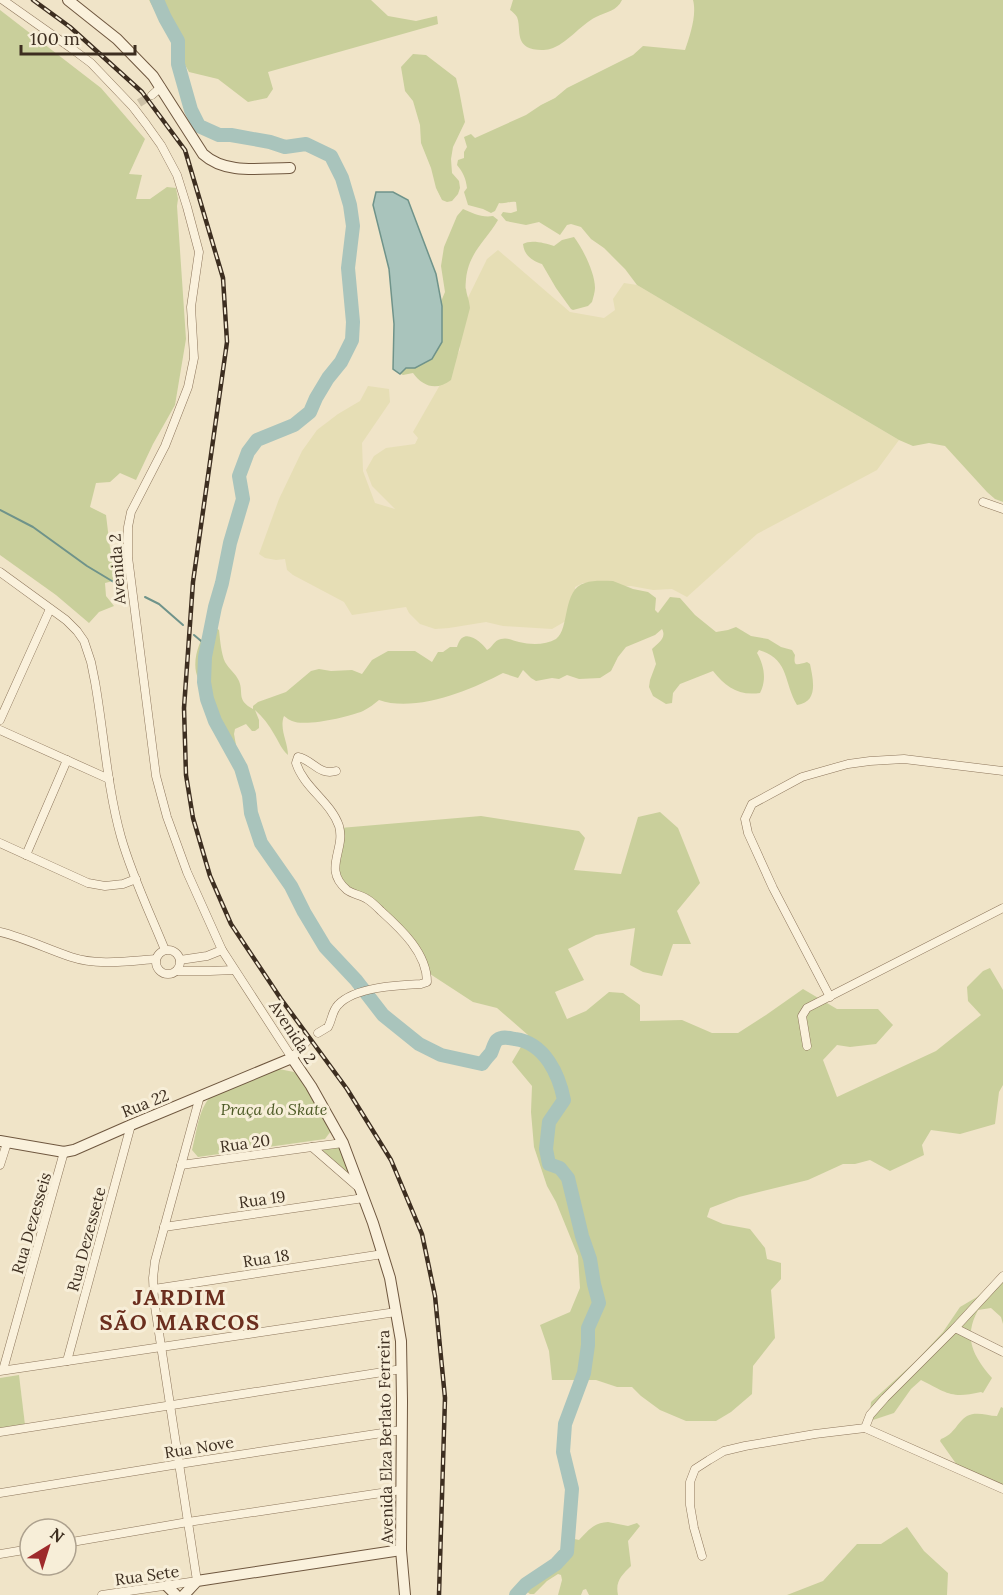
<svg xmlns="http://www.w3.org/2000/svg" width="1003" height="1595" font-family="Lora,serif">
<rect width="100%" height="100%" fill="#f0e4c8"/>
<path fill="#e6deb5" d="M498 250 570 312 604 318 615 310 613 299 624 283 637 285 899 440 877 470 757 534 687 597 672 589 653 590 631 586 607 587 583 583 575 587 574 604 571 618 552 629 503 626 486 622 449 628 435 629 420 624 409 613 406 607 352 615 344 602 293 575 287 570 285 559 276 560 265 558 259 554 279 499 302 451 317 430 338 414 360 401 368 386 389 389 390 402 362 443 363 471 375 503 395 509 372 486 366 470 374 456 386 448 415 444 418 438 413 432 460 350V314L487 259Z"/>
<g fill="#c9cf9b">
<path d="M149 0H371L388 16 416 21 437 16 438 24 268 72 273 89 267 98 248 102 218 79 189 72Z"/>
<path d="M513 0H622C617 11 606 12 596 17 580 25 567 44 550 49 543 51 532 50 527 47 516 40 521 27 517 17 516 15 512 11 510 10Z"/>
<path d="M693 0H1003V502L995 499 987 492 945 446 929 443 913 446 899 440 637 285 625 269 604 248 591 239 581 227 571 224 567 225 560 235 539 222 526 225 506 221 501 215 503 212 511 213 517 211 516 202C510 201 506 204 499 203L495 211 491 213 483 209 468 205 464 192 467 188C466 179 463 172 457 165L458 160 464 158V152L467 147 464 137 471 134 475 138 526 115 541 105 555 98 567 88 633 55 643 46 685 50C690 35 697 15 693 0Z"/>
<path d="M0 10 101 88 145 139 129 174 142 175 136 199H150L167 187 176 188 178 199 177 206 186 339 175 405 153 444 136 480 120 473 110 482 96 483 90 507 106 515 110 548 124 556 123 583 113 581 105 583 106 596 114 606 99 612 89 623 56 595 0 555Z"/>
<path d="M413 54 426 55 456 78 459 90 465 122 453 147 451 159 452 173 459 181 460 188 458 194 452 201 447 202 442 200 436 188 431 168 421 143 420 125 413 101 405 91 401 67Z"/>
<path d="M463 209C472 213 482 218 493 216L498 220C485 242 469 252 466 279 466 281 465 288 466 289 467 297 469 298 470 308L451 380C437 391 423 387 413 373L403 375 399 373 434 318 445 292 441 266 444 247 457 216Z"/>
<path d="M574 237C583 249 595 273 595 288 595 292 593 298 592 302L588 306 573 310 571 309 556 288 542 264C532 261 524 255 523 244 531 239 545 243 554 246L562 240Z"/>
<path d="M613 581 633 589 648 592 656 598 655 610 658 613 670 597 680 598 695 615 716 632 728 630 736 627 751 636 768 639 781 647 792 650 795 655C793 667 797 665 807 662L810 664C813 679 819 702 797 705 783 681 790 660 759 650L757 653C764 665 767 680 760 693 738 696 726 687 713 671L680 684 673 693 672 703 666 704 653 696 649 687 650 680 656 664 652 649C658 643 667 638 662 629L655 635 626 647 618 657 611 671 600 678 579 679 567 675 559 679 552 678 536 681 531 678 523 670 518 678 503 673C471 690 415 713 379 700 374 704 369 708 363 711 349 717 305 727 292 721 289 720 287 718 284 716 279 729 288 742 288 755 281 749 279 742 274 734 269 725 263 717 255 710L259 720V728L255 731H252L246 724 235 729 234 734 236 745C212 728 209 717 203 690 201 684 197 678 196 672 193 657 200 639 209 627H215L219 630C220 639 221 653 225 662 229 669 236 674 239 681 244 693 236 700 253 709V706L258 702 286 692 311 671 319 669 331 671 352 670 362 674 372 660 388 651H415L432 662 438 652H443L450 647H457C458 644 460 639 462 638 470 632 483 644 487 650 493 647 494 640 501 639 508 637 513 641 519 642 531 645 546 645 556 639 570 629 562 589 585 583 593 580 604 581 613 581Z"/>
<path d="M660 812 678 828 700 883 677 911 691 944H673L662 976 643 972 630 965 635 928 596 935 568 949 584 980 555 992 567 1019 586 1011 609 992 623 993 640 1005V1021L682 1020 712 1033H738L766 1015 803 989 837 1009H878L893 1025 876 1044 850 1047 837 1045 823 1060 837 1097 936 1051 981 1015 968 1001 967 987 983 971 990 968 1003 990V1085L999 1092 995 1124 960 1134 931 1130 922 1145 924 1155 890 1171 870 1160 855 1164H843L808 1180 739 1197 710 1208 707 1217 723 1224 750 1229 765 1248 767 1259 781 1263V1279L771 1290 775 1338 753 1366 752 1394 731 1412 716 1421H686L660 1410 641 1396 632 1387H617L596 1380H552L549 1351 540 1325 570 1312 580 1288 578 1256 556 1202 547 1186 534 1147 531 1112 532 1086 512 1062 528 1035 497 1008 473 1002 427 972 418 952 368 899 347 891 335 877 340 828 481 816 579 831 585 838 574 870 621 874 638 817Z"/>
<path d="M279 1069 294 1072 299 1077 328 1124 331 1131 325 1139 198 1157 192 1150C197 1132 198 1110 211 1096Z"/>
<path d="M339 1146 353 1179 319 1150Z"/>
<path d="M1003 1273V1324L1001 1317 991 1308 978 1310C963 1338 973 1356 992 1378L983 1393 981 1392C951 1399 947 1393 921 1380L911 1389 894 1413 873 1420 870 1412 871 1402 917 1360 943 1332 960 1307 977 1297Z"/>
<path d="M19 1375 25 1425 0 1428V1378Z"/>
<path d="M1001 1407 1003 1408V1487L957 1465 940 1441 941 1439C955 1434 957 1422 967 1416 977 1411 987 1416 997 1416Z"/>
<path d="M608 1522 628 1526 637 1523 640 1526 628 1541 631 1566C622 1575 615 1581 618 1595H589L586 1589 583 1590 581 1595H558L562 1580 561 1575 558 1574 547 1581 534 1594H530L526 1591 529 1583 551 1564 567 1539 570 1538 579 1540C589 1530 593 1523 608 1522Z"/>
<path d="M907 1527 924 1551 948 1573 947 1595H787L823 1581 857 1544H881Z"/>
</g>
<path fill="#a9c4bc" stroke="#6f938a" stroke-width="1.5" d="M376 192H393L408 200 436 274 442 306V342L432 359 415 368H406L400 374 393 369 394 324 389 269 373 205Z"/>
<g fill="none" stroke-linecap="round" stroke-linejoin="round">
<g stroke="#6f938a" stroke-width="2">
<path d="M0 510 33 527 87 566 122 587"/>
<path d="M145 597 159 604 183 625"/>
<path d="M194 635 207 646"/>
</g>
<path stroke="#a9c4bc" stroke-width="14" d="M157 0 165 18 178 41V64L191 110 199 126 219 135H231L270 142 285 147 306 144 331 156 342 178 350 205 353 226 348 268 353 322 352 340 341 362 328 378 316 398 310 412 294 425 257 440 248 452 239 476 243 499 230 543 222 583 215 607 205 657 204 682 207 699 215 721 241 768 249 795 251 813 261 843 291 886 304 912 325 947 356 980 383 1015 419 1044 441 1055 482 1064C485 1060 488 1056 491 1053 493 1049 494 1043 497 1040 503 1036 509 1038 515 1039 545 1043 559 1075 564 1100L549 1122 546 1149 549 1164 560 1168 568 1178 582 1236 590 1259 594 1284 599 1303 588 1328V1345L584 1373 565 1424 563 1452 572 1489 567 1552 556 1564 526 1584 516 1595"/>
<path stroke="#ccc0a6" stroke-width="8" stroke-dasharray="8 4" stroke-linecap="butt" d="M139 103 152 95"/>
<defs>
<g id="street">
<path d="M3 0 71 48 91 63 133 107 146 124 161 145 177 175 187 207 199 252 191 307 194 358 188 387 165 446 131 512 128 527V557L156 776 167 817 187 872 222 950 292 1058 308 1040"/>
<path d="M152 95 161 87"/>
<path d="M983 502 1003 509"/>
<path d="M0 572 66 620 77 631 84 641 91 662 95 682C104 733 107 787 121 837 132 876 150 913 165 950"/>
<path d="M0 720 50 609"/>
<path d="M0 730 109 779"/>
<path d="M0 843 88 883 105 886 123 884 136 879"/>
<path d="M26 855 67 760"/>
<path d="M0 932C25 938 47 949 71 957 98 966 128 961 156 959"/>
<circle cx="168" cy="962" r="12"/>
<path d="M180 960 207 956 222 950"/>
<path d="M177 971H210L234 970"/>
<path d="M830 997 773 888 748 833 745 819 752 804 802 777 848 764 870 761 904 759 1003 771"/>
<path d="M318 1033 328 1027C332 1020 332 1011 338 1005 354 987 399 985 421 984L427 982C427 953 401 929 381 911 377 907 372 902 367 899 361 895 352 894 347 890 322 869 346 850 339 826 331 802 304 788 296 763L298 757C313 760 319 776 336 771"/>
<path d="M807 1046 802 1016 807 1008 1003 908"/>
<path d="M343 1143 312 1147 358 1187"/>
<path d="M0 1165 7 1143"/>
<path d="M181 1165 312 1147"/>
<path d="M164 1227 364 1198"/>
<path d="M154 1289 383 1254"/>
<path d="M955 1328 1003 1276"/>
<path d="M67 1361 131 1125"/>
<path d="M3 1370 64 1152"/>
<path d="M0 1371 396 1312"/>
<path d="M865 1428 870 1415 885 1398 955 1328 1003 1352"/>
<path d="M0 1432 402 1369"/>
<path d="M0 1493 179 1464 402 1430"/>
<path d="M66 1543 188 1522 401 1490"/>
<path d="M0 1554 30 1549"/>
<path d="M702 1556 694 1528 690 1505V1482L695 1469 709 1460 724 1451 745 1446 815 1434 865 1428 1003 1489"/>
<path d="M102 1595 197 1581 154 1300 153 1278 155 1261 200 1096"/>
</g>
<g id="secondary">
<path d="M68 0 117 39 153 76 203 154C226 175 261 168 290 168"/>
<path d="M0 1141 64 1152 74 1150 131 1125 292 1058 311 1086 343 1143 373 1223 390 1278 401 1341 402 1401 401 1550 405 1595"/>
<path d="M167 1586 176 1595"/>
<path d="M184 1595 197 1581 401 1550"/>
</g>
</defs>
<use href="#street" stroke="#8d765c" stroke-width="9"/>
<use href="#secondary" stroke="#6f573f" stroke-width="12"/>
<use href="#street" stroke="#faf1dc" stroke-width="8"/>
<use href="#secondary" stroke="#faf1dc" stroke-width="10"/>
<defs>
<path id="rail" d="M33 0 70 27 142 92 185 150 223 278 227 342 193 582 184 708 186 775 193 818 210 876 231 924 281 999 347 1089 391 1160 422 1234 435 1296 445 1398 439 1595"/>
</defs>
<use href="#rail" stroke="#3d2e20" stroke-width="4.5"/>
<use href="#rail" stroke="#f7eed8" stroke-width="2" stroke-dasharray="7" stroke-linecap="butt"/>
</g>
<g text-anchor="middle" stroke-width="6" stroke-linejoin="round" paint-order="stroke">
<g font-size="16" fill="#3d2e20" stroke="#f7eed8">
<text transform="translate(117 569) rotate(-94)" y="6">Avenida 2</text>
<text transform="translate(293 1032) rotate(57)" y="6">Avenida 2</text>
<text transform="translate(145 1103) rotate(-22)" y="6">Rua 22</text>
<text transform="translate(245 1143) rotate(-8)" y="6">Rua 20</text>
<text transform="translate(262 1199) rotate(-8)" y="6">Rua 19</text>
<text transform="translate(31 1223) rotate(-74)" y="6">Rua Dezesseis</text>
<text transform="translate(86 1239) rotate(-75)" y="6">Rua Dezessete</text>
<text transform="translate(266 1258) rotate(-9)" y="6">Rua 18</text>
<text transform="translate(385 1437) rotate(-91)" y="6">Avenida Elza Berlato Ferreira</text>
<text transform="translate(199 1447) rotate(-9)" y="6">Rua Nove</text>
<text transform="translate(147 1575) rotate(-8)" y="6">Rua Sete</text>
</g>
<g font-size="16" font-style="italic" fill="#4d5a26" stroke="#f7eed8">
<text x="274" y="1115">Praça do Skate</text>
</g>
<g font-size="22" font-weight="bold" letter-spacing="1.5" fill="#6b2e1e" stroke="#f7eed8">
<text x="180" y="1305">JARDIM<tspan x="180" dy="25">SÃO MARCOS</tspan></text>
</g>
</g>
<g transform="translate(48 1547) rotate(38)"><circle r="28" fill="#f7eed8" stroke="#ada18e" stroke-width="1.5"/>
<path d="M0-4.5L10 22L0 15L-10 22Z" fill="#9e2a2b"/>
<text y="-9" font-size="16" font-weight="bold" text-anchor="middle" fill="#3d2e20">N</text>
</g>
<path d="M21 45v9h114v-9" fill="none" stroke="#3d2e20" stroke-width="3"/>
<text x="30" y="45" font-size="18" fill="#3d2e20" stroke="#f7eed8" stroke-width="4.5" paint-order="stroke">100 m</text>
</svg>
